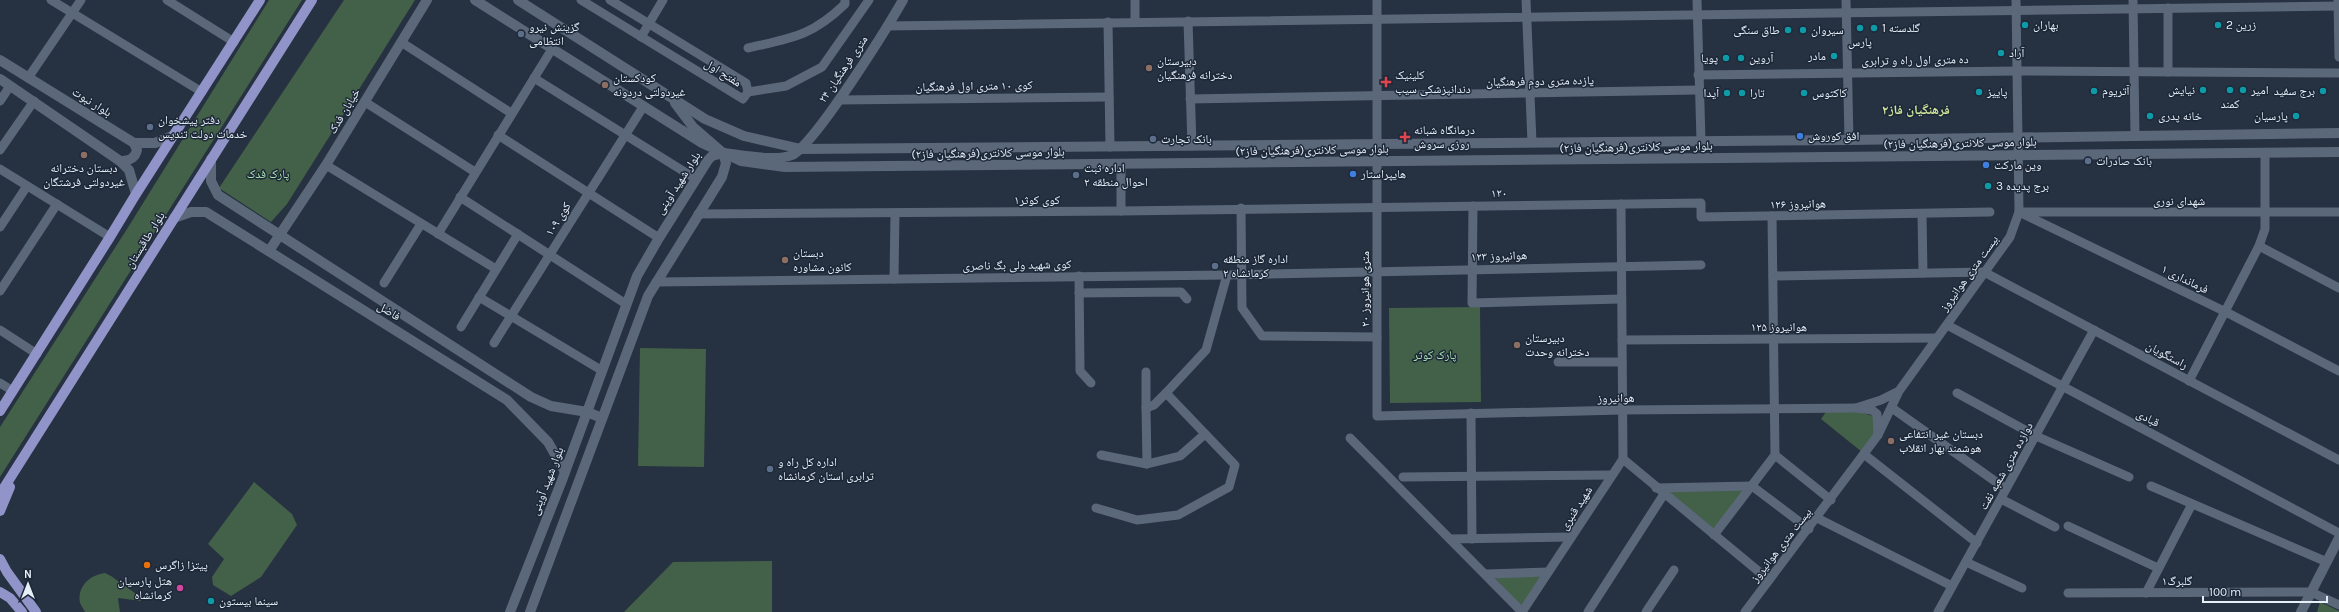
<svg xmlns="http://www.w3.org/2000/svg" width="2339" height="612" font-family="Karla,'Noto Naskh Arabic',sans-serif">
<rect width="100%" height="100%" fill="#263141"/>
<g fill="#436048">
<path d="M269 0H302L0 477V427L127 229Z"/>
<path d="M344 0H415L287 204 271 222 219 188Z"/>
<path d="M1480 307 1481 402 1390 403 1389 308Z"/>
<path d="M640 348 706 349 704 467 638 466Z"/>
<path d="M1856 411 1873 416 1875 434 1862 452 1821 419 1826 412Z"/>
<path d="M254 482 292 514 297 525 261 577 231 596 213 585 212 577 224 559 208 544Z"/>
<path d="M1747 488 1713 530 1663 490Z"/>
<path d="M772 561V612H624L673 562Z"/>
<path d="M105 573 111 576 142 598 141 601 118 598 120 612H85L80 603C77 587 89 575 105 573Z"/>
<path d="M1542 576 1521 606 1494 577Z"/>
<path d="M2320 602 2339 611V612H2317Z"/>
</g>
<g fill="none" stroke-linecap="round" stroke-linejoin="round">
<g stroke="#5b687a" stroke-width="9">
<path d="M51 0 202 92"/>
<path d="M167 0 234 42"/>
<path d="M581 0 743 99 748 92 746 83 610 0"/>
<path d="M1135 0V22"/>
<path d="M1377 0V416L1622 410 1856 408"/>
<path d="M1526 0 1532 142"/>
<path d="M1697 0 1701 141"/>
<path d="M1846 0 1849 140"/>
<path d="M2133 0 2135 136"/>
<path d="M2338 1 2339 57"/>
<path d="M1188 21 1192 146"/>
<path d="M1108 22 1110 147"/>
<path d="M888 26 2339 6"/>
<path d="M641 37 663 0"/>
<path d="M401 42 511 113"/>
<path d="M748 48C792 38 812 36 845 4V0"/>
<path d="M2168 72V8"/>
<path d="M1698 75 2016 71 2339 73"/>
<path d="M28 78 81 0"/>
<path d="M534 78 696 179"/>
<path d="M748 92 786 86 822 67 869 0"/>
<path d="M1190 99 1698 90"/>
<path d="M839 100 1109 97"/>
<path d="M0 101 10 86"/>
<path d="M365 102 475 172"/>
<path d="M498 135 659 238"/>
<path d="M0 150 34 101"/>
<path d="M326 165 496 269"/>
<path d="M1121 165V211"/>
<path d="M0 169 110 237"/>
<path d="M460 197 626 304"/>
<path d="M1473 206 1472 303 1621 299"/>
<path d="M1241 208 1242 308 1262 336 1377 337"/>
<path d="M2019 212 2226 312 2339 371"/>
<path d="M2022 212H2339"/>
<path d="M698 214 1121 211 1701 203V217L1990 212"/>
<path d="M1922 214 1923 273"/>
<path d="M0 227 27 186"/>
<path d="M438 234 552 49"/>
<path d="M2259 246 2339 288"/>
<path d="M1079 276 1080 371 1091 383"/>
<path d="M1773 276 1984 272 2339 460"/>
<path d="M894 279 895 213"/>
<path d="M656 282 1227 275 1701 265"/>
<path d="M384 283 421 224"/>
<path d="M0 291 57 204"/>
<path d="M1079 293 1181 292 1187 299"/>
<path d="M479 297 601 370"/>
<path d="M1947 325 2339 533"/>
<path d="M461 327 518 234"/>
<path d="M0 330 37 354"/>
<path d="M1622 340 1937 338"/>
<path d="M494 343 643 107"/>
<path d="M1558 362H1622"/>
<path d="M1146 372V408"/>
<path d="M2189 381 2259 246 2265 229V153"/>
<path d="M0 383 13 391"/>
<path d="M1899 391 1881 400 1856 408 1872 410 1877 414 1878 435 1899 391 2010 237 2019 212 2016 0"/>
<path d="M1957 393 2036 436 2129 477"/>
<path d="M1892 408 2006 489"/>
<path d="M1471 413 1472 539"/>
<path d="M1350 438 1522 612"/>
<path d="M1101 455 1147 464 1146 408 1154 405 1166 393 1206 350 1227 275"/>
<path d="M1775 455 1831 500"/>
<path d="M1865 455 1977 543"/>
<path d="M1623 459 1769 580"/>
<path d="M1147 464 1180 456 1205 434"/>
<path d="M1403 477 1612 475"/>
<path d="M2151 486 2327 562"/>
<path d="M1656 488 1752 486 1809 529"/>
<path d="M2001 499 2055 527"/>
<path d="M1096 508 1137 520 1178 515 1229 487 1235 465 1166 393"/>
<path d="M1817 518 1952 586"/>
<path d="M2068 526 2158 568"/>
<path d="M1714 535 1775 455 1772 216"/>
<path d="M1450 539 1571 537"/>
<path d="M1966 562 2022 588"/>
<path d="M1486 574 1548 572"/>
<path d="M2068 593 2311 592 2339 605"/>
<path d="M2146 593 2192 504"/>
<path d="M1522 612 1623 459 1621 204"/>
<path d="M1588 612 1664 494"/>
<path d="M1646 612 1674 570"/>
<path d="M1745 612 1878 435"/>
<path d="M1938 612 2094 330"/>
</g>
<g stroke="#5b687a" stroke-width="10">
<path d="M475 0 702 143 741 161 785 167 2339 152"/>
<path d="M518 0 705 119 744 136 801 149 1849 140 2339 133"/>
<path d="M0 60 134 143H155L175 135"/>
<path d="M0 79 120 161 129 170 136 194"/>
<path d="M211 159V181L218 195 531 397 551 406 587 412 602 418"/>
<path d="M120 161C129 161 135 159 137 150L134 143"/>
<path d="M174 218 191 212H206L507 400 548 442 565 472"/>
<path d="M269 251 326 165 427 0"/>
<path d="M510 612 561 483 637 276 659 238 708 160 712 156 723 153C741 155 776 162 792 155 815 144 887 28 903 0"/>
<path d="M530 612 648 296 722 177 726 163 723 153 693 127 675 103"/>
<path d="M2301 612 2339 538"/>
</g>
<g stroke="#9194c9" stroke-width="10">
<path d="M0 411 110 237 136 194 260 0"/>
<path d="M0 494 312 0"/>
<path d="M0 511 10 487"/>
<path d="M0 559 7 572 36 612"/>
<path d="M0 592 10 598 22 612"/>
</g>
</g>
<g fill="#0f9aa8" stroke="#1c2737" stroke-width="1.5">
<circle cx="2025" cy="25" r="4"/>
<circle cx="2218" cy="25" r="4"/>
<circle cx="1860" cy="28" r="4"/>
<circle cx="1874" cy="28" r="4"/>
<circle cx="1788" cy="30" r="4"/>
<circle cx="1803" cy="30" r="4"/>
<circle cx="2001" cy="53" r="4"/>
<circle cx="1834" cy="56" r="4"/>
<circle cx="1726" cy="58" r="4"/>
<circle cx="1741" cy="58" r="4"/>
<circle cx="2203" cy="90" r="4"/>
<circle cx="2230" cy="90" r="4"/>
<circle cx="2243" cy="90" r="4"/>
<circle cx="2094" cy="91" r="4"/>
<circle cx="2323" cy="91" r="4"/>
<circle cx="1979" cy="92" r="4"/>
<circle cx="1727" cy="93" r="4"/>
<circle cx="1742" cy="93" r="4"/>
<circle cx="1804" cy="93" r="4"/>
<circle cx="2150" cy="116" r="4"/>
<circle cx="2296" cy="116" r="4"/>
<circle cx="1988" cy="186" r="4"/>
<circle cx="211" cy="601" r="4"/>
</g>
<g fill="#5c6f8a" stroke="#1c2737" stroke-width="1.5">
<circle cx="521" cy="34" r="4"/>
<circle cx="150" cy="127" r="4"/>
<circle cx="1153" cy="139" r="4"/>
<circle cx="2088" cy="161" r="4"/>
<circle cx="1076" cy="175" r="4"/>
<circle cx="1215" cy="266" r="4"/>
<circle cx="770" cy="469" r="4"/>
</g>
<g fill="#8d6e63" stroke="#1c2737" stroke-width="1.5">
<circle cx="1149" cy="68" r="4"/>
<circle cx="605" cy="85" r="4"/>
<circle cx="84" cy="155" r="4"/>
<circle cx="785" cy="260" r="4"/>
<circle cx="1517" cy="345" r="4"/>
<circle cx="1891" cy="441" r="4"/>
</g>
<g fill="#e0444e" stroke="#1c2737" stroke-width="1.5">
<path d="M1384 76h4v4h4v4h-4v4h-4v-4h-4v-4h4z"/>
<path d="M1403 131h4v4h4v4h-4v4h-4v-4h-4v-4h4z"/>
</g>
<g fill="#3f7fe0" stroke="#1c2737" stroke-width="1.5">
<circle cx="1800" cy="136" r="4"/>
<circle cx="1986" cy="165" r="4"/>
<circle cx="1353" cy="174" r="4"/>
</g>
<circle fill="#e8710a" stroke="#1c2737" stroke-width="1.5" cx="147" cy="565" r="4"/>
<circle fill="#d1479c" stroke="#1c2737" stroke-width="1.5" cx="180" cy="588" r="4"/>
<g text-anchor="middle" stroke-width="3" stroke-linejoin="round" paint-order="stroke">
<g font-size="12" fill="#e6eef8" stroke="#1c2737" text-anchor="start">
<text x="2033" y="29">بهاران</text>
<text x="2226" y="29">زرین 2</text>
<text x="529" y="31">گزینش نیرو<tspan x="529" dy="14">انتظامی</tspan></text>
<text x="1882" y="32">گلدسته 1</text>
<text x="1780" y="34" text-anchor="end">طاق سنگی</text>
<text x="1811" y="34">سیروان</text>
<text x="1860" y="46" text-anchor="middle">پارس</text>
<text x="2009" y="57">آراد</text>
<text x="1826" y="60" text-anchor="end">مادر</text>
<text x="1718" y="62" text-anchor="end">پویا</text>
<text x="1749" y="62">آروین</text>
<text x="1157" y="65">دبیرستان<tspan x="1157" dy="14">دخترانه فرهنگیان</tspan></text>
<text x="1395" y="79">کلینیک<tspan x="1395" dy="14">دندانپزشکی سیب</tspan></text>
<text x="613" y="82">کودکستان<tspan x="613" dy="14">غیردولتی دردونه</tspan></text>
<text x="2195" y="94" text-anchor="end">نیایش</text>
<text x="2251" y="94">امیر</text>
<text x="2102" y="95">آتریوم</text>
<text x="2315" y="95" text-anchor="end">برج سفید</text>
<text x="1987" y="96">پاییز</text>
<text x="1719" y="97" text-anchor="end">آیدا</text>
<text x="1750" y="97">تارا</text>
<text x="1812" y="97">کاکتوس</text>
<text x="2230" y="108" text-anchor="middle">کمند</text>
<text x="2158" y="120">خانه پدری</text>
<text x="2288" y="120" text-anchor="end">پارسیان</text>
<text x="158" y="124">دفتر پیشخوان<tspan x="158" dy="14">خدمات دولت تندیس</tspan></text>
<text x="1414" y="134">درمانگاه شبانه<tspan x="1414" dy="14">روزی سروش</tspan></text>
<text x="1808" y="140">افق کوروش</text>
<text x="1161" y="143">بانک تجارت</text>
<text x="2096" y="165">بانک صادرات</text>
<text x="1994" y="169">وین مارکت</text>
<text x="84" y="172" text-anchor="middle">دبستان دخترانه<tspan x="84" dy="14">غیردولتی فرشتگان</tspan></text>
<text x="1084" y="172">اداره ثبت<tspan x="1084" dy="14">احوال منطقه ۲</tspan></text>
<text x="1361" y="178">هایپراستار</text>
<text x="1996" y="190">برج پدیده 3</text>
<text x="793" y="257">دبستان<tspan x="793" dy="14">کانون مشاوره</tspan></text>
<text x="1223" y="263">اداره گاز منطقه<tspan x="1223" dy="14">۲ کرمانشاه</tspan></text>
<text x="1525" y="342">دبیرستان<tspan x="1525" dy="14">دخترانه وحدت</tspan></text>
<text x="1899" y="438">دبستان غیر انتفاعی<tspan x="1899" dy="14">هوشمند بهار انقلاب</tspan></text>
<text x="778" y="466">اداره کل راه و<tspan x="778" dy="14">ترابری استان کرمانشاه</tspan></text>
<text x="155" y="569">پیتزا زاگرس</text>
<text x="172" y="585" text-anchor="end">هتل پارسیان<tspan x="172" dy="14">کرمانشاه</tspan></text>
<text x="219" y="605">سینما بیستون</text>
</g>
<g font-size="12" fill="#e6eef8" stroke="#1c2737">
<text transform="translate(1915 60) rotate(-1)" y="4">ده متری اول راه و ترابری</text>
<text transform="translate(843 69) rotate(-56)" y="4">۲۴ متری فرهنگیان</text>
<text transform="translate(723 73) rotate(32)" y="4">مفتح اول</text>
<text transform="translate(1540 81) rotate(-1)" y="4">یازده متری دوم فرهنگیان</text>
<text transform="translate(974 86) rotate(-1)" y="4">کوی ۱۰ متری اول فرهنگیان</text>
<text transform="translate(92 102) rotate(32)" y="4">بلوار نبوت</text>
<text transform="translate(344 111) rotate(-59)" y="4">خیابان فدک</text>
<text transform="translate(1960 143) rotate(-1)" y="4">بلوار موسی کلانتری(فرهنگیان فاز۲)</text>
<text transform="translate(1636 147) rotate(-1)" y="4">بلوار موسی کلانتری(فرهنگیان فاز۲)</text>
<text transform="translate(1312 150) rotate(-1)" y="4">بلوار موسی کلانتری(فرهنگیان فاز۲)</text>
<text transform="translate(988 153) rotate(-1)" y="4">بلوار موسی کلانتری(فرهنگیان فاز۲)</text>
<text transform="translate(678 183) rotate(-57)" y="4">بلوار شهید آوینی</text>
<text transform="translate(1499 193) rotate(-1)" y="4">۱۲۰</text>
<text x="1037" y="204">کوی کوثر۱</text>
<text x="2179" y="205">شهدای نوری</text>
<text transform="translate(1798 204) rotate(-1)" y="4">هوانیروز ۱۲۶</text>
<text transform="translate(558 219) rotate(-58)" y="4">کوی ۱۰۹</text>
<text transform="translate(145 240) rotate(-58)" y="4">بلوار طاقبستان</text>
<text transform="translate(1499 256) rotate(-2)" y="4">۱۲۳ هوانیروز</text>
<text transform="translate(1017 265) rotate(-1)" y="4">کوی شهید ولی بگ ناصری</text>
<text transform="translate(1969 273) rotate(-54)" y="4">بیست متری هوانیروز</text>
<text transform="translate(2185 279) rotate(26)" y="4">فرمانداری ۱</text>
<text transform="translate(1365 289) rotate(-90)" y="4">۲۰ متری هوانیروز</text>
<text transform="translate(389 311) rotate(32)" y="4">فاضل</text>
<text x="1779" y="331">هوانیروز ۱۲۵</text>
<text transform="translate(2167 355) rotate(28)" y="4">راستگویان</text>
<text transform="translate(1616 398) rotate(-1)" y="4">هوانیروز</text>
<text transform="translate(2148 418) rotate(28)" y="4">قبادی</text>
<text transform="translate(2006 466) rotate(-61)" y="4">دوازده متری شعبه نفت</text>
<text transform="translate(547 481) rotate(-69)" y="4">بلوار شهید آوینی</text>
<text transform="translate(1576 508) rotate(-57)" y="4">شهید قنبری</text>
<text transform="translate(1781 545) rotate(-52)" y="4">بیست متری هوانیروز</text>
<text x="2177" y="585">گلبرگ۱</text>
</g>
<g font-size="12" fill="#ade6b6" stroke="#1c2737">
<text x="268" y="178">پارک فدک</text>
<text x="1435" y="359">پارک کوثر</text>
</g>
<g font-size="13" font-weight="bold" fill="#d3e79c" stroke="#1c2737">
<text x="1916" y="114">فرهنگیان فاز۲</text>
</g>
</g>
<g transform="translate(28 584)" stroke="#1c2737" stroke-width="3" paint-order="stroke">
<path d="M0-3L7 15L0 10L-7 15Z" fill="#e6eef8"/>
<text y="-6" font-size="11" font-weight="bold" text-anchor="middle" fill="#e6eef8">N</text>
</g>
<path d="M2203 596v6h124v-6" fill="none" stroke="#e6eef8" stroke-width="2"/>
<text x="2209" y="596" font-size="12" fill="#e6eef8" stroke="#1c2737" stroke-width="3" paint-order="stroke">100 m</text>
</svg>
